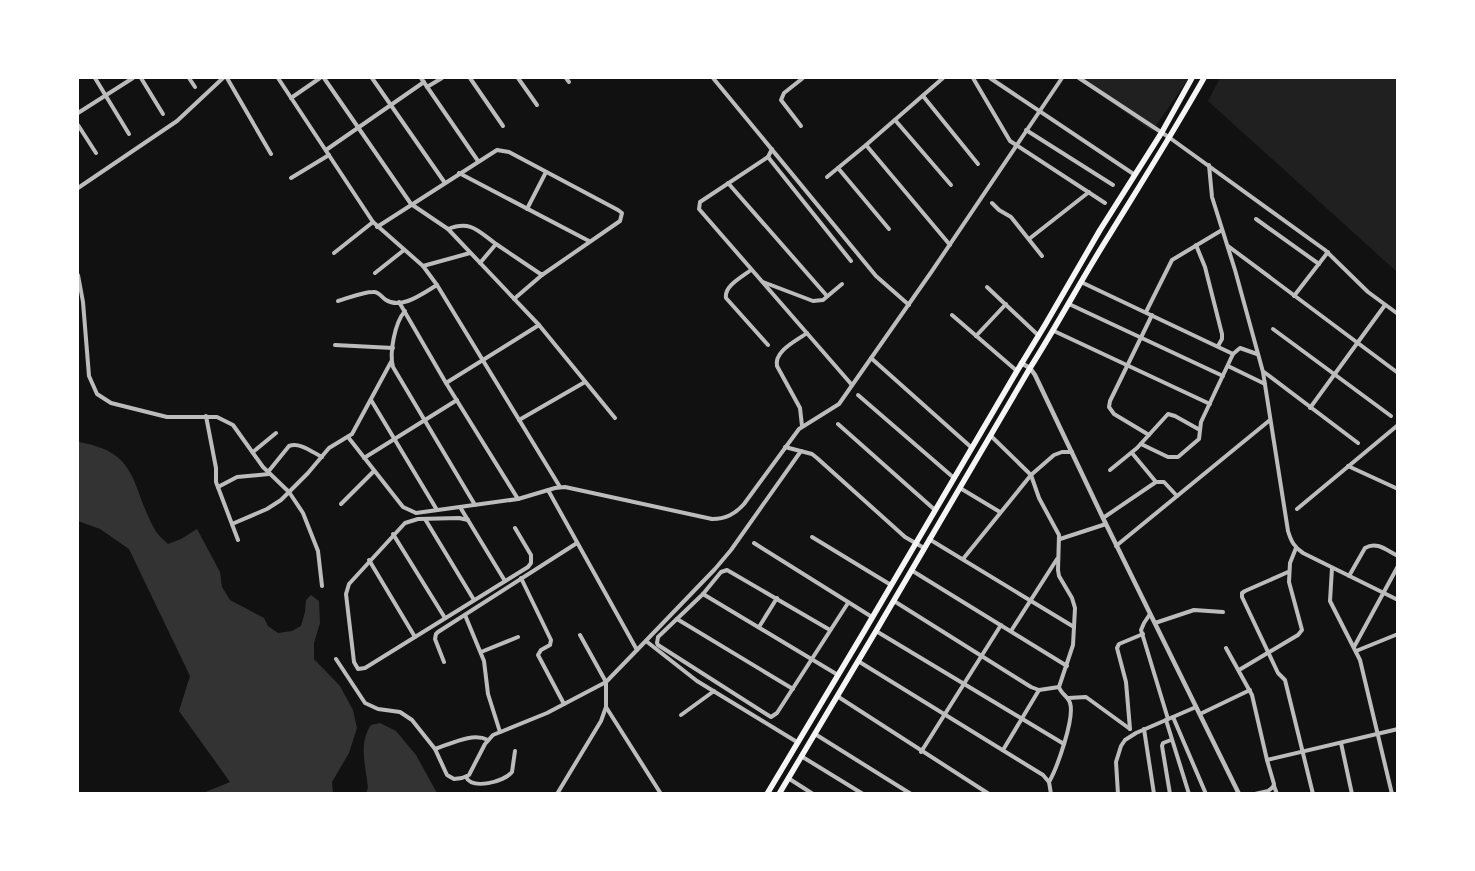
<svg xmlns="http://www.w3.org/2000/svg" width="1475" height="871" font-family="Jost,sans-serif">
<rect width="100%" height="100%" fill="#111"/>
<g fill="#202020">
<path d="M1076 78H1189L1152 131Z"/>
<path d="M1220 78H1397V272L1208 101Z"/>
</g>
<g fill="#333">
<path d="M78 442C140 452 130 485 155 530 158 535 164 540 168 544L181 539 197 529 220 572 222 587 230 600 264 618 268 626 278 633 292 631 301 626 305 612 306 600 311 595 319 601 320 623 314 643V659L340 686 353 710 357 728 349 753 332 782 333 793H203L230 782 179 711 190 676 129 549 100 529 78 521Z"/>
<path d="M380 723 396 731 416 755 437 793H366L368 788C366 766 358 744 371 725Z"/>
</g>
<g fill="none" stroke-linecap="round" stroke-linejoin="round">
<g stroke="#bcbcbc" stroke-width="4">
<path d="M95 78 129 134"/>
<path d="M141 78 163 114"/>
<path d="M189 78 195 87"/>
<path d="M227 78 271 154"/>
<path d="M278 78 373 222 423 266 470 253"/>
<path d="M324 78 411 204 448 229 539 325 615 418"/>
<path d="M372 78 445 183"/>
<path d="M421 78 478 161"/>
<path d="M470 78 503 126"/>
<path d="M518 78 537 105"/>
<path d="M566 78 569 82"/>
<path d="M713 78 876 276 909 305"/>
<path d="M973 78 1010 141 1105 203"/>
<path d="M990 78 1135 175"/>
<path d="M1079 78 1170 138 1325 250 1368 292 1398 314"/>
<path d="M427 87 442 78"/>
<path d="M923 96 978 164"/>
<path d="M291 98 320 78"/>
<path d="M78 113 133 78"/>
<path d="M895 120 951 185"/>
<path d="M78 125 96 153"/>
<path d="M801 126 781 100 784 93 803 78"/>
<path d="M1026 130 1113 185"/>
<path d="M866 145 950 245"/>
<path d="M772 149 768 157 700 202 699 209 852 385"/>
<path d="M326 150 424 82"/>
<path d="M768 157 851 261"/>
<path d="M1209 165 1212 197 1235 270 1263 372 1288 531C1291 541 1294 547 1303 553L1398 600"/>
<path d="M838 168 889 229"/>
<path d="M459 173 589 241"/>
<path d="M827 177 866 145 943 78"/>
<path d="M291 178 329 155"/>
<path d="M728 183 827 296"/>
<path d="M78 188 177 121 223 78"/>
<path d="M992 203 999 210 1011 217 1042 256"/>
<path d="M527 209 546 172"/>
<path d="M1256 219 1319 264"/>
<path d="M377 227 497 150 509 152 618 210 622 213 620 221 542 275 496 244 480 263"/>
<path d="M448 229C471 220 478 231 496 244"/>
<path d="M1029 239 1089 192"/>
<path d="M1196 245 1205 267 1222 334V339L1218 346"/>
<path d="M1228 246 1398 373"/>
<path d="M334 253 373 222"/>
<path d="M423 266 437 285 560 487"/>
<path d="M751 270C742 277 724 286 726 298L768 345"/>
<path d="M375 273 404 250"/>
<path d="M78 275 83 302 89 376 97 394 111 403 167 417H217L233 425 263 467 289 492 303 513 318 551 322 586"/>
<path d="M763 282 813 301 823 300 842 284"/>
<path d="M1081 282 1233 354"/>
<path d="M987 287 1039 336"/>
<path d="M1294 296 1328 252"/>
<path d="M514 299 542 275"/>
<path d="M338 301C349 298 362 292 373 292 379 291 381 297 386 300 402 310 423 293 437 285"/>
<path d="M399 302 446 383 518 499"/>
<path d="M1069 304 1223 376"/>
<path d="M405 311C395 322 389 353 393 367L475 505"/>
<path d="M1146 312 1172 260 1222 230"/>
<path d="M952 315 1017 371"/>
<path d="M1273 329 1391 416"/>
<path d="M1054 331 1210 404"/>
<path d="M976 336 1006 304"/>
<path d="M335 345 393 348"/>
<path d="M871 358 972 448"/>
<path d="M1228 366 1265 384"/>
<path d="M1264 372 1358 443"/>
<path d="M446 383 539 325"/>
<path d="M858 395 954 478"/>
<path d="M371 400 437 510"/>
<path d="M1310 408 1385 305"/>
<path d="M206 416 216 468V482L238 540"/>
<path d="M519 420 585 382"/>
<path d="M838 424 935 510"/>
<path d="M802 426 800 408 777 366C774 351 796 341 807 333"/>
<path d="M1149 435 1114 414 1109 407 1110 401 1152 315"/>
<path d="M991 436 1031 475 1039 498 1059 535 1058 570 1059 576 1072 598 1075 608 1073 645 1059 687C1061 694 1068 696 1070 703 1075 718 1057 768 1049 782"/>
<path d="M348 437 403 507 416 513 518 499 555 488 565 487 712 519C726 519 735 514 744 504L799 429 839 404 932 271 1062 78"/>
<path d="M1141 444 1168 457H1178L1199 439 1201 422 1233 354 1240 348 1257 354"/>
<path d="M785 447 812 454 817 458 895 528 905 537 924 548"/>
<path d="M253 452 276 433"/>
<path d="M1132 453 1156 482"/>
<path d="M364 458 457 400"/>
<path d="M1348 466 1398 489"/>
<path d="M1110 470 1137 448 1168 414 1175 416 1200 430"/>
<path d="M268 472 289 446C300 442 312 452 322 457"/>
<path d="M218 487 237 477 269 474"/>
<path d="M960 488 1000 512"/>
<path d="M548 490 637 650 715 569 731 550 801 451"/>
<path d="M341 504 374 471"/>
<path d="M460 507 505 581"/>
<path d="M1297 509 1398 425"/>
<path d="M1103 518 1156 482H1164L1177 496"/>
<path d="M425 519 474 600"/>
<path d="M468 520 459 518 418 519 405 523 349 584 346 594 354 662 358 669 365 668 528 567 531 563V555L515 528"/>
<path d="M232 524 267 509 281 500 308 473 329 448 352 434 391 362"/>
<path d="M393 534 445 618"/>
<path d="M812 537 891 585"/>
<path d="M929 539 1074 627"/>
<path d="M1060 539 1106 524"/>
<path d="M754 543 872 617"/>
<path d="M1116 546 1270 420"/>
<path d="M963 559 1031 475 1054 455 1062 452H1072"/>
<path d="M369 560 415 637"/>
<path d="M1332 568 1330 601 1360 660 1392 794"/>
<path d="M911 570 1067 666"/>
<path d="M1288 572 1245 591 1242 593V597L1278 673 1285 680 1313 794"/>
<path d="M1349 576 1365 548C1377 541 1386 550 1398 556"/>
<path d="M521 578 551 640 550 645 541 650 538 655 564 704"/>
<path d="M703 594 838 675"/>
<path d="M894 601 1031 687 1039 690 1059 687"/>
<path d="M1150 614 1144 623 1141 630 1168 719"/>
<path d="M465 615 484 661 488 694 500 732"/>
<path d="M677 619 793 689"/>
<path d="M1155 623 1194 610 1223 612"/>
<path d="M759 627 777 598"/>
<path d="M830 630 727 570 721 572 703 594 658 637 657 643 658 645 771 717 777 713 848 603"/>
<path d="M876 631 1064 744"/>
<path d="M1011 631 1057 559"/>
<path d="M646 641 697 681 797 742"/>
<path d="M1354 647 1398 566"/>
<path d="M1226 648 1252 695 1267 760 1398 729"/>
<path d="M1356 651 1398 634"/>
<path d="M481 652 518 637"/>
<path d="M336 659 365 703 378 709 400 712 412 720 435 749 447 775 454 779 462 778 469 775 485 744 493 735 547 713 606 682 637 650"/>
<path d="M858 661 1043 775 1049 782 1051 794"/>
<path d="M444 662 435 639 436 634 438 632 577 543"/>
<path d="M1239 670 1298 635 1302 630 1289 582 1290 563 1296 548"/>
<path d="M837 696 989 794"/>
<path d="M1068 698 1086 697 1130 729"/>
<path d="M606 707 661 794"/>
<path d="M1200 714 1250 690"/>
<path d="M681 715 714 691"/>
<path d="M1173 717 1206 794"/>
<path d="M1166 720 1189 794"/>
<path d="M1130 729 1126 682 1117 648 1119 644 1143 634"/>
<path d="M1144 729 1154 794"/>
<path d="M815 734 911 794"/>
<path d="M1341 743 1352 794"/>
<path d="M435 749C451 744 472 732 488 740"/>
<path d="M1003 750 1039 690"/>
<path d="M921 752 1001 625"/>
<path d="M801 756 863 794"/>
<path d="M466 777C472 790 504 782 512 772L515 751"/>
<path d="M788 778 813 794"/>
<path d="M1274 786 1277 794"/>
<path d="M557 794 601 721 606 707V682L580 635"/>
<path d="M1118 794 1116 762 1121 746 1125 740 1136 733 1196 707"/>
<path d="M1170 794 1162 746 1163 743 1171 740"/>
<path d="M1255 794 1268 791 1273 787 1274 784 1267 760"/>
</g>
<path stroke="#bcbcbc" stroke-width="4.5" d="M1021 363 1030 368 1035 375 1103 518 1239 794"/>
<g stroke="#f5f5f5" stroke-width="5.5">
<path d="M767 794 862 635 1017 371 1045 325 1100 230 1162 132 1192 78"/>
<path d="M779 794 876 631 1030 368C1058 324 1082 278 1110 234 1142 182 1174 131 1204 78"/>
</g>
</g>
<rect width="1475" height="871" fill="none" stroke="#ffffff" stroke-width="158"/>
</svg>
